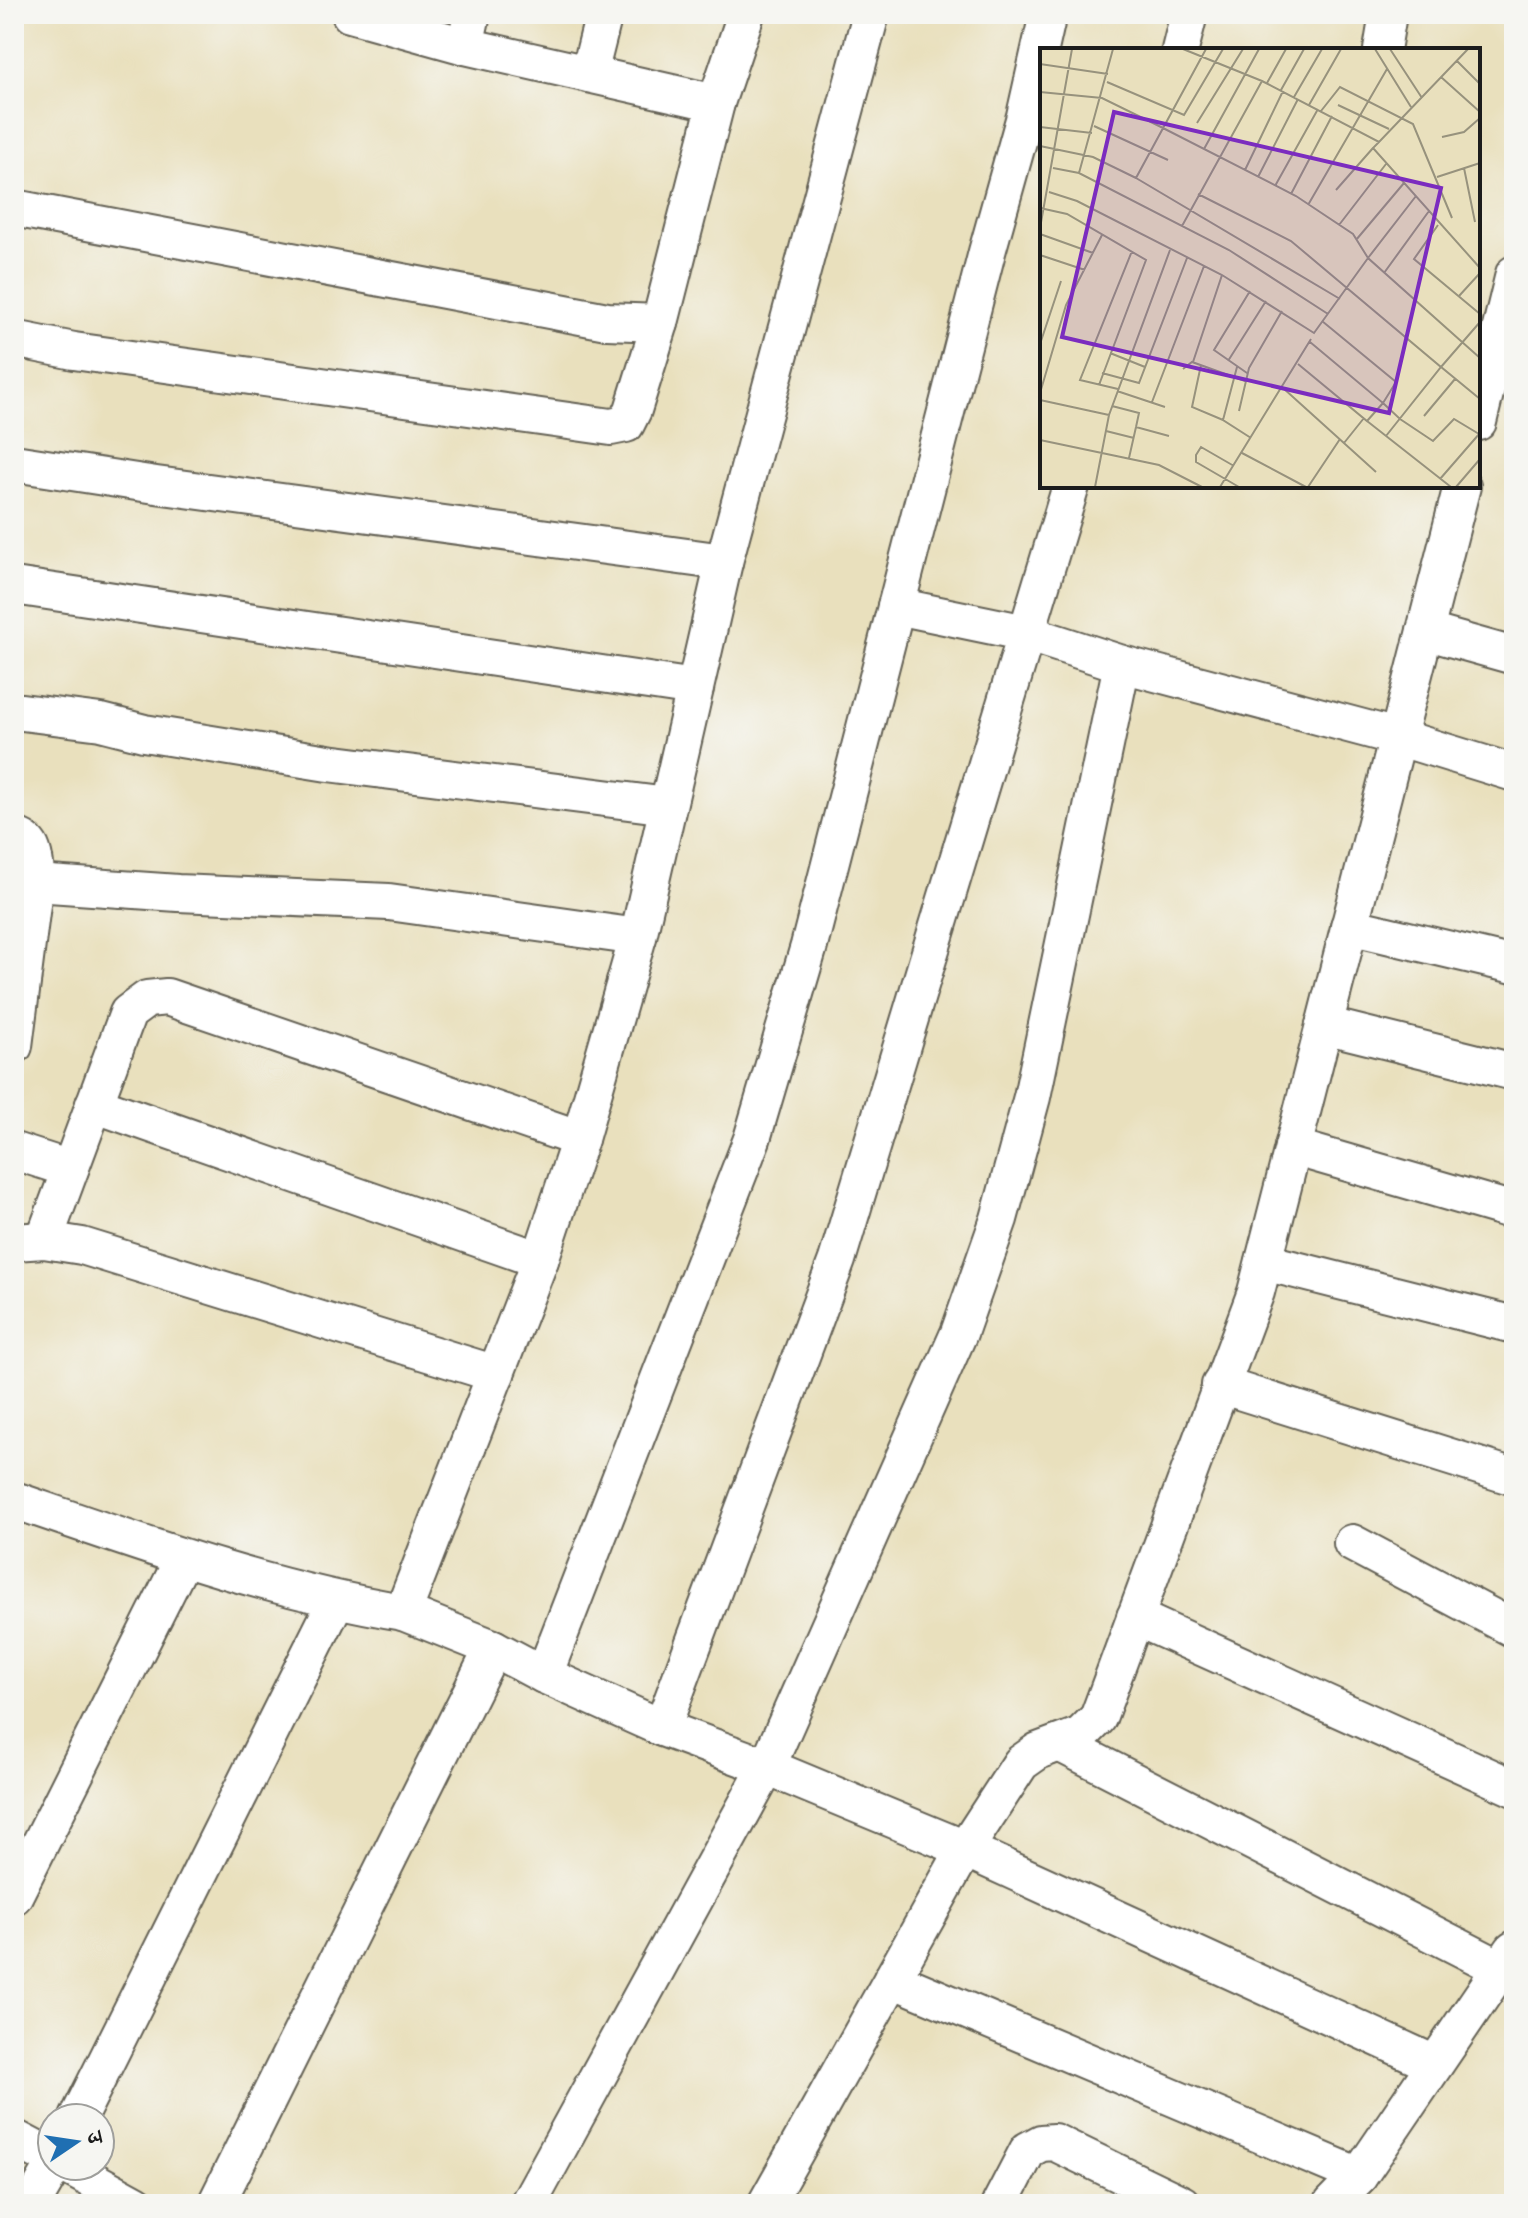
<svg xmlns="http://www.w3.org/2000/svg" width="1528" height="2218" font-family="Cardo,'Noto Serif Devanagari',serif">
<rect width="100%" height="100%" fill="#f6f6f2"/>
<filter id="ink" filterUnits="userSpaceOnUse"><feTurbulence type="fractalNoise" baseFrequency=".0125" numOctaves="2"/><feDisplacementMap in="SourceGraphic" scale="16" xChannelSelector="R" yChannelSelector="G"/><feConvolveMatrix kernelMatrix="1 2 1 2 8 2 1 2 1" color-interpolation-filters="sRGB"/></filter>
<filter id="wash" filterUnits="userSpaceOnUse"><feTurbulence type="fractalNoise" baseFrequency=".006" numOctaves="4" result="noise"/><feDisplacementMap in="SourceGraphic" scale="32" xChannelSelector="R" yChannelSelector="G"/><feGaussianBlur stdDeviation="1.8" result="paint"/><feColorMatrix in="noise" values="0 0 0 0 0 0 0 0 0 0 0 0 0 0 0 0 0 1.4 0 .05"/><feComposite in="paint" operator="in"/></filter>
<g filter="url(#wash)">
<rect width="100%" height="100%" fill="#e9e0bd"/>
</g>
<g filter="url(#ink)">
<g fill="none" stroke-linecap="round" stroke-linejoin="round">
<defs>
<g id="minor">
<path d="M350 14 465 46 716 103"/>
<path d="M871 14 724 562 638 937 580 1139 540 1260 403 1612 493 1648 544 1675 662 1728 767 1767 965 1849 1021 1763 1038 1751 1081 1735 1098 1718 1256 1292 1462 486"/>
<path d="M465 46 472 14"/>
<path d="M1180 50 1189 14"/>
<path d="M1382 50 1388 14"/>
<path d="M589 74 604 14"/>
<path d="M14 208 607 321 660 323"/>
<path d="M14 339 74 351 611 427 626 424 633 410 660 323 716 103 746 14"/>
<path d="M1478 422 1514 274"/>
<path d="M14 463 156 485 724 562"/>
<path d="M14 586 695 688"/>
<path d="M896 606 1026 633 1122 664 1397 737 1514 773"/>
<path d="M1425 631 1514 656"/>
<path d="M14 711 101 722 144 733 328 763 668 806"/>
<path d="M14 836C34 840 34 856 36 873L14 1046"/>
<path d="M35 883 178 893 389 902 638 937"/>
<path d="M1349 926 1514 965"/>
<path d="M1324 1025 1514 1072"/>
<path d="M94 1104 540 1260"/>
<path d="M1293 1147 1514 1211"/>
<path d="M14 1151 70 1169"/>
<path d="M44 1240 128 1013 147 999 167 997 580 1139"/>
<path d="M14 1242 44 1240 82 1246 496 1374"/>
<path d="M1264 1262 1514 1325"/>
<path d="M1220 1385 1514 1477"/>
<path d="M14 1500C142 1544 269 1590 403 1612"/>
<path d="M1352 1543 1514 1629"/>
<path d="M1135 1617 1514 1788"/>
<path d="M544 1675 752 1139 809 946 987 252 1025 116 1048 14"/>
<path d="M662 1728 837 1260 1071 486"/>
<path d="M1061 1744 1500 1968"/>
<path d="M14 1896 183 1559"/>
<path d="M892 1979 1359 2176"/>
<path d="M78 2118 336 1601"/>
<path d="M14 2138 52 2158"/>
<path d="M67 2166 136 2204"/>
<path d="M32 2204 54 2166"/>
<path d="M216 2204 493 1648"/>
<path d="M528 2204 767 1767 959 1333 999 1219 1032 1097 1122 664"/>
<path d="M766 2204 965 1849 1435 2064"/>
<path d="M1000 2204 1028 2150 1041 2143 1054 2142 1182 2204"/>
<path d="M1332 2204 1359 2176 1513 1950"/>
</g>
</defs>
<use href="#minor" stroke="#646154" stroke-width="40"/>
<use href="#minor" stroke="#fff" stroke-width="36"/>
</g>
</g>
<g transform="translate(1040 48)">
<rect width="440" height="440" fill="#e9e0bd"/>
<path fill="none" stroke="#97927d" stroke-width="2" d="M143 1 222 33 339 94 428 1M166 1 96 130 300 251M335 1 371 59M350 1 382 50M417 13 440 36M0 16 68 26M401 29 440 64M67 34 144 67 183 1M227 35 246 1M241 42 264 1M0 44 62 50 121 79 256 148 313 186 328 210 274 285 182 227 37 153 9 144M254 49 282 1M269 57 301 1M298 57 349 81M281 63 300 39 373 76 412 170M157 75 203 1M54 78 128 112M0 79 52 85M402 89 424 84 440 70M339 94 333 100 440 220M0 98 53 109 96 130M164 101 219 1M13 120 39 125 189 202 288 266M424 120 435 174M205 122 243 43M39 125 73 1M218 129 258 51M397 129 440 115M235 138 278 61M296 142 333 100M158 146 251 193 401 319 440 274M251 146 292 68M376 148 328 210 440 310M268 157 347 21M0 160 27 166 106 212 59 337M299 177 346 116M398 177 374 211 440 266M142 178 222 33M0 180 32 1M0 186 53 205M316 192 364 135M0 207 45 222M344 225 389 163M419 248 440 225M282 273 356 334 343 355 360 371 393 393 414 371 439 386M0 296 21 233M70 305 105 319M188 313 226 253M153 314 182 227M258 316 327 373 343 355 270 294M161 317 152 359 183 372M197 319 183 372 211 390M143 321 152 314 205 333M62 325 99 335 147 210M207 325 174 302 210 243M243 340 336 424M78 341 40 332 92 203M77 343 125 359M0 345 26 257 62 187M0 352 69 367M112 354 164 218M72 358 99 365 96 379M199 363 209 320 242 263M384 368 415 331M327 373 411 439M66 383 94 390M346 388 401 319 440 351M0 392 119 417 162 439M304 395 324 370M202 405 266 439M89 410 96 379 129 388M194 418 161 399 156 407V414L199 439M400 431 440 385M55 439 69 367 130 202M180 439 271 291M268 439 300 391M416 439 440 411"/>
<path fill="#7b2cbf" fill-opacity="0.15" stroke="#7b2cbf" stroke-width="4" d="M74 64 401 140 349 365 22 289Z"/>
<rect width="440" height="440" fill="none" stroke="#1c1c1c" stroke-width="4"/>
</g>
<rect width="1528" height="2218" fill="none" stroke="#f6f6f2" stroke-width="48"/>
<g transform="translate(76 2142) rotate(77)"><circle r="38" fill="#f6f6f2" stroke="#9f9f9c" stroke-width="2"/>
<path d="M0-6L14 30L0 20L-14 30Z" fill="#1f6fb2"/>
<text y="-12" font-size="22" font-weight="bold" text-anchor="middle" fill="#1c1c1c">उ</text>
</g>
</svg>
